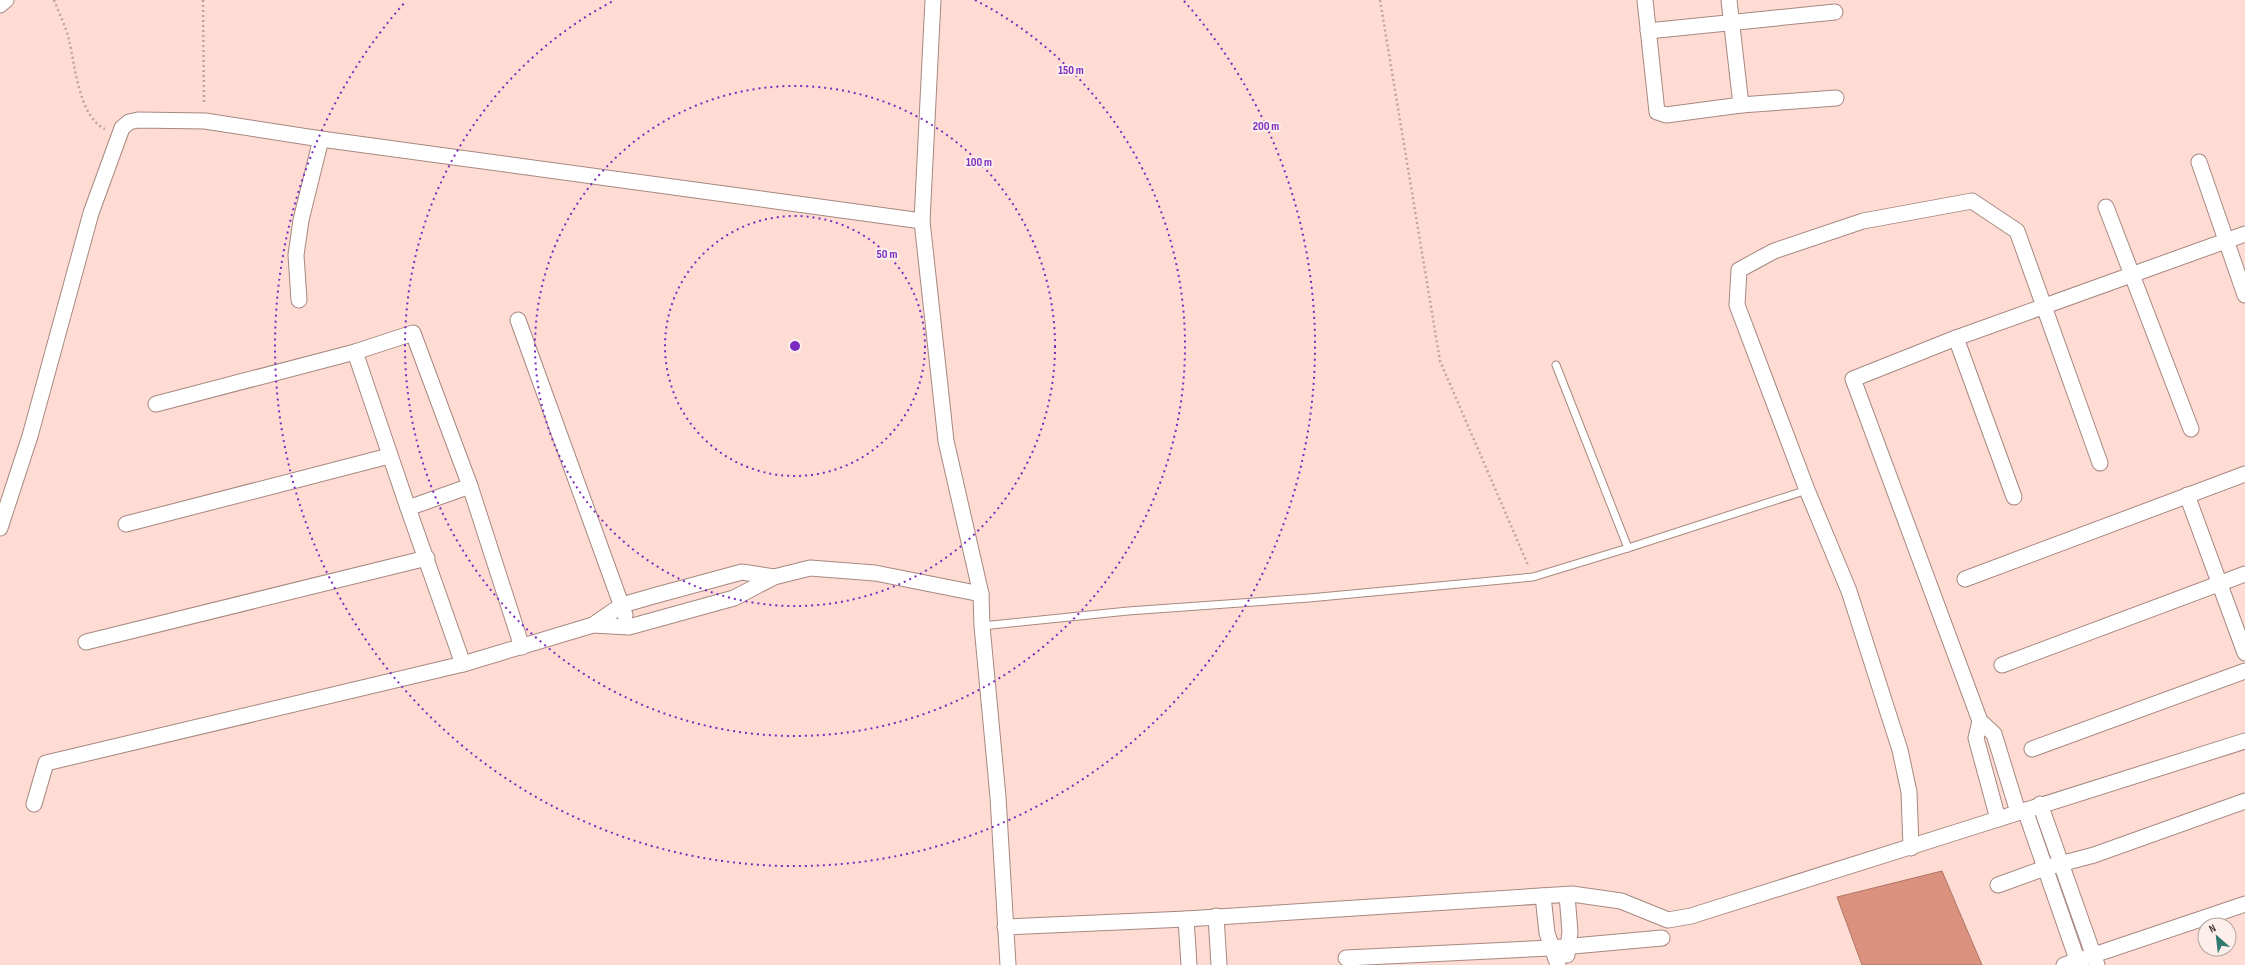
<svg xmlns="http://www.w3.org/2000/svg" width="2245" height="965" font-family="'Sofia Sans Condensed',sans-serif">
<rect width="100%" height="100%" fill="#fedcd3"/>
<path fill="#da917e" stroke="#ad7668" d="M1942 871 1982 965H1862L1837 897Z"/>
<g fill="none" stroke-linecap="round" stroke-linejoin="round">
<defs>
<g id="service">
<path d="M1556 365 1628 548 1807 490"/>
<path d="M982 626 1128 611 1309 598 1533 577 1628 548"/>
</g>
<g id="minor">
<path d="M933 0 922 221 946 441 981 594 982 626 998 797 1008 965"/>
<path d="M1645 0 1657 112 1666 115 1741 105 1836 98"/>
<path d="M1729 0 1741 105"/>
<path d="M0 5 6 0"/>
<path d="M1648 31 1835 12"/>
<path d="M2199 162 2245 295"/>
<path d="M2106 207 2191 429"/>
<path d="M299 300 296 255 301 220 321 139"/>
<path d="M518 320 625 615"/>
<path d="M1956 338 2014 497"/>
<path d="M355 352 408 508"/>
<path d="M156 404 355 352 413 333 470 486 408 508 463 664 593 625 622 605 657 595 742 572 774 577"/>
<path d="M470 486 522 647"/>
<path d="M2187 495 2245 653"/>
<path d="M126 524 389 456"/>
<path d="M0 528 30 436 91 213 122 128 129 122 138 120 205 121 321 139 922 221"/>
<path d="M1965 579 2245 474"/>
<path d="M593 625 629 627 734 598 774 577 810 568 875 573 981 594"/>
<path d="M86 642 427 558"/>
<path d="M2002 665 2245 574"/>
<path d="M1980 721 1853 379 1956 338 2245 234"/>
<path d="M2032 749 2245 671"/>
<path d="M34 804 46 763 463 664"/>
<path d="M2040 804 2097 965"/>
<path d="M2025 810 2079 965"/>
<path d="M1998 819 1976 738 1980 721 1994 734 2018 812"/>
<path d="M1911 848 1909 792 1900 750 1849 591 1807 490 1737 305 1739 270 1774 251 1863 221 1972 201 2017 231 2100 463"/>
<path d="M1998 885 2045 868 2094 855 2245 801"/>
<path d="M1567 895 1570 932 1567 955"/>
<path d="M1543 896 1547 933 1558 965"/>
<path d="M1216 916 1219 965"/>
<path d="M1186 919 1189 965"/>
<path d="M1005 927 1186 919 1572 894 1621 901 1668 920 1691 916C1876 859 2060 798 2245 741"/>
<path d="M1346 958 1551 948 1662 938"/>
<path d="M2064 965 2245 904"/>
</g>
</defs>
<use href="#service" stroke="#a78880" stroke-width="9"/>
<use href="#minor" stroke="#a78880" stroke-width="17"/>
<g stroke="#bfa49d" stroke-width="2.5" stroke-dasharray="2 3" stroke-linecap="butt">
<path d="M54 0C59 13 66 27 69 40 75 65 79 117 105 129"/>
<path d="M203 0 204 105"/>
<path d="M1380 0 1440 361 1528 565"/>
</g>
<use href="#service" stroke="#fff" stroke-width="7"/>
<use href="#minor" stroke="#fff" stroke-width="15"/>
</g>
<g fill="none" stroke="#7b2cbf" stroke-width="2" stroke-dasharray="2 4">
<circle cx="795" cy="346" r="130"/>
<circle cx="795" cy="346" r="260"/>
<path d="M975 0A390 390 0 1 1 615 0"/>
<path d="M1184 1A520 520 0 1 1 406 1"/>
</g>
<circle cx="795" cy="346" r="6" fill="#7b2cbf" stroke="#fceeeb" stroke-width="2"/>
<g font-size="12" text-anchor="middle" font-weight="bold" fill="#7b2cbf" stroke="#fceeeb" stroke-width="4" stroke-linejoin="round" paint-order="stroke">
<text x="1071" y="74">150 m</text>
<text x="1266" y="130">200 m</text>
<text x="979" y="166">100 m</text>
<text x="887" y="258">50 m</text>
</g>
<g transform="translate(2217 937) rotate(332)"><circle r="19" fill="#fceeeb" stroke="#b2a4a1"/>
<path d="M0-3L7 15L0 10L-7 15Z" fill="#327971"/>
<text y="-6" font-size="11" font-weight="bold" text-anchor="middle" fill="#433633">N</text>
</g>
</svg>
